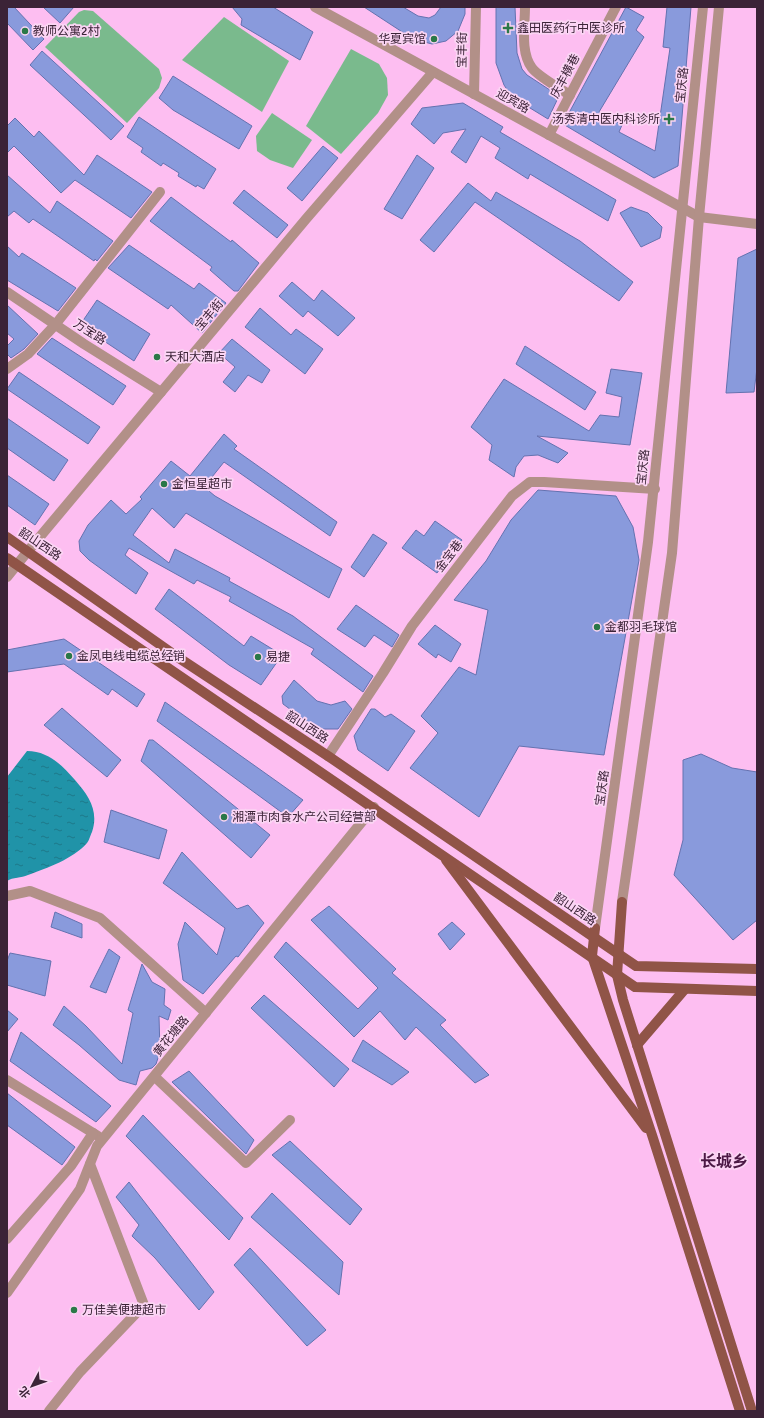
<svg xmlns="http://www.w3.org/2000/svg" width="764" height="1418" font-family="Signika,'Noto Sans SC',sans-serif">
<defs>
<pattern id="water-ripples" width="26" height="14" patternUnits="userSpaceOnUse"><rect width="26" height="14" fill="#2093a8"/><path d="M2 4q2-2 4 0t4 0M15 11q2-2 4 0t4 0" fill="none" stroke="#1d788a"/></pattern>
</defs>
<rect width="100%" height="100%" fill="#fdbef1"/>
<g fill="#7aba8d">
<path d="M84 10 93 11 159 69 162 78 159 88 127 123 45 47 79 12Z"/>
<path d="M224 17 289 61 262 112 182 60Z"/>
<path d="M351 49 379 64 387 78 388 95 378 113 341 154 306 126Z"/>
<path d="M272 113 312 140 293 168 270 160 257 151 256 136Z"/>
</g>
<path fill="url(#water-ripples)" d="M27 751C48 751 62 765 75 780 89 796 99 811 92 832 90 836 89 841 87 843 73 859 47 868 28 875 21 878 13 877 7 881V777Z"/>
<g fill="#899adc" stroke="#6472b0">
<path d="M7 7H14L44 39 33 50 7 23Z"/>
<path d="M43 7H74L60 23Z"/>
<path d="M232 7H273L313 32 300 60 241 25 242 19Z"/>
<path d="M364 7H403L418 16 429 18 435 15 441 7H465V14L458 31 446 41 432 44 413 39Z"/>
<path d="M496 7H515L517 53 522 69 527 75 559 96 548 119 512 97 504 85 496 63Z"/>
<path d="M626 7 644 17 636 30 644 37 599 112 622 125 619 132 655 151 670 48 663 47 667 7H691L678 166 654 178 563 124Z"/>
<path d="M42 51 124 126 111 140 30 65Z"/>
<path d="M173 76 252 126 239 149 173 110 159 98Z"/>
<path d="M463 103 503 127 500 132 616 200 608 221 530 174 528 179 495 158 500 148 481 136 466 163 451 152 466 129 443 133 434 144 411 124 422 108Z"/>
<path d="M139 117 216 169 204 189 197 185 196 187 178 176 179 173 163 163 161 166 141 152 143 148 127 137Z"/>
<path d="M15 118 34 137 39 131 84 175 97 155 152 192 131 218 75 180 61 193 14 146 7 153V126Z"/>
<path d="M323 146 338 158 302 201 287 188Z"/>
<path d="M417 155 434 168 402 219 384 209Z"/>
<path d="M7 175 50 213 57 201 113 241 97 261 95 259 94 261 33 219 29 223 14 211 7 217Z"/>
<path d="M468 183 491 201 496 192 580 241 633 282 619 301 475 202 434 252 420 240Z"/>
<path d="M244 190 288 225 277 238 233 203Z"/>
<path d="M171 197 231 242 232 240 259 263 238 291H234L210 270 212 267 150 221Z"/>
<path d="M631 207 648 213 662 227 660 238 641 247 620 213Z"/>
<path d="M129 245 194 289 199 283 226 303 202 333 171 305 168 309 108 268Z"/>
<path d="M7 246 19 257 22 253 76 288 58 311 7 280Z"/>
<path d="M757 249V368L754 392 726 393 738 258Z"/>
<path d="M292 282 314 301 322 290 355 318 338 336 308 311 303 317 279 296Z"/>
<path d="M97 300 150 334 134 361 80 325Z"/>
<path d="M7 305 38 334 24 349 11 358 7 354V346L14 339 7 333Z"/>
<path d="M260 308 291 335 296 329 323 349 305 374 245 327Z"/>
<path d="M52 338 126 386 113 405 37 354Z"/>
<path d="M232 339 270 370 262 383 248 375 235 392 223 382 235 367 219 353Z"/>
<path d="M525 346 596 392 585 410 516 364Z"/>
<path d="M611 369 642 373 630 445 537 436 568 453 558 463 538 455 524 456 516 467 514 477 489 460 492 445 471 427 504 379 589 431 600 415 619 417 622 397 606 393Z"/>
<path d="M19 372 100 427 88 444 7 389Z"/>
<path d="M7 418 68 460 54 481 7 448Z"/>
<path d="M224 434 237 446 234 449 337 522 330 536 224 462 204 487 215 496 342 569 329 598 186 513 174 528 152 508 133 535 169 563 175 549 230 578 229 581 293 616 373 676 363 692 311 654 314 649 229 601 231 597 197 580 194 584 129 548 125 555 148 573 136 594 89 560 80 551 79 541 88 525 111 500 126 514 142 499 140 497 171 461 190 476Z"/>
<path d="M7 475 49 504 35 525 7 505Z"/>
<path d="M538 490 616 496 633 527 639 560 604 755 519 746 479 817 410 768 438 733 421 716 459 667 476 675 488 610 454 600 486 561 511 520Z"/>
<path d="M435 521 462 540 437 573 402 548 416 530 424 536Z"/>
<path d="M373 534 387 543 364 577 351 567Z"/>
<path d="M169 589 244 646 251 636 282 655 261 685 229 665 155 609Z"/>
<path d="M356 605 399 635 392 647 374 635 365 647 337 629Z"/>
<path d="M435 625 461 644 451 662 438 654 436 658 418 644Z"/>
<path d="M64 639 145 694 137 707 112 689 108 695 64 664 7 672V650Z"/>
<path d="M294 680 317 701 331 705 345 701 352 709 338 729H317L283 704 282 696Z"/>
<path d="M165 702 303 800 288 817 157 721Z"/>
<path d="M62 708 121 760 107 777 44 725Z"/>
<path d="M371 709H375L385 717 391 714 415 731 388 771 358 750 354 736Z"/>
<path d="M149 740H153L270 835 251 858 141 761Z"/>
<path d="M701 754 732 768 757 772V920L733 940 674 875 683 840V760Z"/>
<path d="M111 810 167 830 159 859 104 842Z"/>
<path d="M182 852 237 909 248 905 264 923 238 957 236 956 203 994 183 980 178 944 185 922 217 955 225 928 163 883Z"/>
<path d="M329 906 396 969 392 973 446 1020 440 1025 489 1075 475 1083 416 1027 405 1040 380 1011 354 1037 274 957 286 942 358 1009 378 988 311 920Z"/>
<path d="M55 912 82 924V938L51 927Z"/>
<path d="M452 922 465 934 450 950 438 934Z"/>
<path d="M109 949 120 957 106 993 90 987Z"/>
<path d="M10 953 51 961 45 996 7 985V961Z"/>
<path d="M142 964 152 982 165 989 164 1005 171 1010 168 1020 159 1016 160 1052 156 1064 152 1068 140 1071 136 1085 119 1080 79 1045 53 1025 64 1006 86 1026 122 1064 133 1013 128 1010Z"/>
<path d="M264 995 349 1069 334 1087 251 1008Z"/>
<path d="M7 1010 18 1019 7 1032Z"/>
<path d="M21 1032 111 1106 96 1122 10 1061Z"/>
<path d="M363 1040 409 1072 392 1085 352 1061Z"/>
<path d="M189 1071 254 1140 246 1154 172 1082Z"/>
<path d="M7 1093 75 1147 62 1165 7 1125Z"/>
<path d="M143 1115 243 1218 229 1240 126 1136Z"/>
<path d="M290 1141 362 1209 350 1225 272 1155Z"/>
<path d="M129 1182 214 1292 199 1310 155 1258 132 1236 139 1225 116 1197Z"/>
<path d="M272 1193 343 1262 339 1295 251 1217Z"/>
<path d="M250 1248 326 1330 307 1346 234 1265Z"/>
</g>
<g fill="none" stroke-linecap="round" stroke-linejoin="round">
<g stroke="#b29088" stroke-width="10">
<path d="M315 7 699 217 757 224"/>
<path d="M525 7C525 26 520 52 532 68 539 77 559 88 570 95"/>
<path d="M474 94 476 7"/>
<path d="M549 135 616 7"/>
<path d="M7 292 84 344 161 392"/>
<path d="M7 369 28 354 55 325 160 192"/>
<path d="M7 577 28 551 306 219 433 72"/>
<path d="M328 756 383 673 412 626 512 496 530 482H544L655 489"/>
<path d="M7 896 30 891 100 918 206 1013"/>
<path d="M622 902 672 553 699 217 719 7"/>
<path d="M595 928 648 542 703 7"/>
<path d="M155 1077 246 1163 290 1120"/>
<path d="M7 1080 98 1136"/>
<path d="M7 1239 71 1166 93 1133"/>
<path d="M7 1293 80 1189 97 1146 374 807"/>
<path d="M49 1411 80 1372 144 1305 90 1164"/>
</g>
<g stroke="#905447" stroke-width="10">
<path d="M7 537 179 658 328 756 636 966 757 969"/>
<path d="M7 558 635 987 757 991"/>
<path d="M446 860 646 1128"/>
<path d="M622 902 617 975 623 1000 752 1411"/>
<path d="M595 928 592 956 652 1135 740 1411"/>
<path d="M637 1045 685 989"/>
</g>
</g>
<g fill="#2a7848" stroke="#fbd5f4" stroke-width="1.5">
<path d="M506 22h4v4h4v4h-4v4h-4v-4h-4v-4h4z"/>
<circle cx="25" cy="31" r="4"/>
<circle cx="434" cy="39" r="4"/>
<path d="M667 113h4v4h4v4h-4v4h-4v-4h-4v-4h4z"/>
<circle cx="157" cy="357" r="4"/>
<circle cx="164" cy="484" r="4"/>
<circle cx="597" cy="627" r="4"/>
<circle cx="69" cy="656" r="4"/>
<circle cx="258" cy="657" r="4"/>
<circle cx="224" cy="817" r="4"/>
<circle cx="74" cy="1310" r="4"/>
</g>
<g text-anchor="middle" stroke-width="3.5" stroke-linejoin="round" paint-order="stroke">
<g font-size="12" fill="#3b2337" stroke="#fbd5f4" text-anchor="start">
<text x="517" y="32">鑫田医药行中医诊所</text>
<text x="33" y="35">教师公寓2村</text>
<text x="426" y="43" text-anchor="end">华夏宾馆</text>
<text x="660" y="123" text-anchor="end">汤秀清中医内科诊所</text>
<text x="165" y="361">天和大酒店</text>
<text x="172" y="488">金恒星超市</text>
<text x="605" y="631">金都羽毛球馆</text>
<text x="77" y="660">金凤电线电缆总经销</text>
<text x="266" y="661">易捷</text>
<text x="232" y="821">湘潭市肉食水产公司经营部</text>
<text x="82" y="1314">万佳美便捷超市</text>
</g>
<g font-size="12" fill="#3b2337" stroke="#fbd5f4">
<text transform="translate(462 50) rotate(-89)" y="4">宝丰街</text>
<text transform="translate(565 76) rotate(-62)" y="4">庆丰横巷</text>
<text transform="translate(682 85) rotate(-84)" y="4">宝庆路</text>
<text transform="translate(513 101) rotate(29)" y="4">迎宾路</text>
<text transform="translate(209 315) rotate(-50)" y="4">宝丰街</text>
<text transform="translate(90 332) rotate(33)" y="4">万宝路</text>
<text transform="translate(643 467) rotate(-84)" y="4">宝庆路</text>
<text transform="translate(40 544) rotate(34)" y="4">韶山西路</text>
<text transform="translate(449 556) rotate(-52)" y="4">金宝巷</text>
<text transform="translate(307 727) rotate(33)" y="4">韶山西路</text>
<text transform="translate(602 788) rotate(-82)" y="4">宝庆路</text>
<text transform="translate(575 909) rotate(34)" y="4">韶山西路</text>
<text transform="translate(171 1036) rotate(-51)" y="4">黄花塘路</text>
</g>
<g font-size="16" font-weight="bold" fill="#4c1945" stroke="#fbd5f4">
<text x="724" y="1167">长城乡</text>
</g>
</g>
<rect width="764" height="1418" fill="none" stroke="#3b2337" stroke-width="16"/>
<g transform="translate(32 1386) rotate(229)" stroke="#fbd5f4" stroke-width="3" paint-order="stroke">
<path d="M0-3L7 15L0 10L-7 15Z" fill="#3b2337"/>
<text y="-6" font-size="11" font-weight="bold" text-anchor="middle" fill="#3b2337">北</text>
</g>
</svg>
